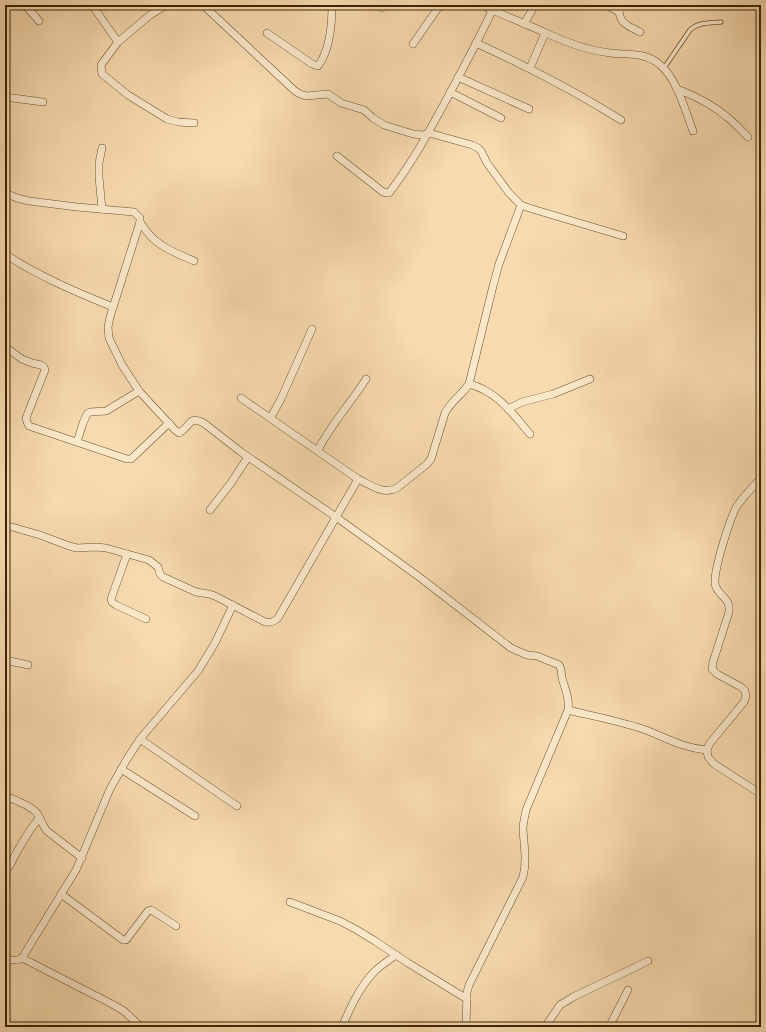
<svg xmlns="http://www.w3.org/2000/svg" width="766" height="1032" font-family="'Libre Caslon Text',serif">
<rect width="100%" height="100%" fill="#f7daae"/>
<filter id="stains"><feTurbulence type="fractalNoise" baseFrequency=".005" numOctaves="4"/><feColorMatrix values="0 0 0 0 .2 0 0 0 0 .09 0 0 0 0 .02 0 0 0 .5 -.17"/></filter>
<radialGradient id="worn" r=".72"><stop offset=".6" stop-color="#630" stop-opacity="0"/><stop offset="1" stop-color="#630" stop-opacity=".3"/></radialGradient>
<g fill="none" stroke-linecap="round" stroke-linejoin="round">
<defs>
<path id="service" d="M664 68 690 30C698 22 710 23 721 22"/>
<g id="minor">
<path d="M25 5 39 21"/>
<path d="M92 5 118 42"/>
<path d="M166 5 150 15 118 42 101 65 102 74 128 95 167 119 178 122 194 123"/>
<path d="M203 5 295 91 300 94 306 96 328 94 341 103 364 110 373 118 384 125 413 134 422 135 429 133 472 145 478 148 481 151 487 163 509 193 521 205 529 208 623 236"/>
<path d="M484 5 492 11H495C512 19 529 25 546 33 567 43 586 50 610 53 627 55 645 52 659 64 677 78 685 110 693 131"/>
<path d="M606 5 619 12"/>
<path d="M619 5C618 23 626 25 640 32"/>
<path d="M382 8 385 5"/>
<path d="M524 24 535 5"/>
<path d="M267 33 312 64 318 66C330 50 332 24 332 5"/>
<path d="M476 43C526 66 575 91 621 120"/>
<path d="M413 44 440 5"/>
<path d="M530 68 545 33"/>
<path d="M458 77 529 109"/>
<path d="M677 89C695 96 712 104 727 117 735 123 741 130 748 137"/>
<path d="M450 92 501 118"/>
<path d="M5 97 43 102"/>
<path d="M337 156 383 192 387 193H389C413 162 431 128 450 93 464 66 479 39 492 11"/>
<path d="M5 193 17 198 29 201 77 207 134 212 140 218V222L110 317 108 327 109 338 122 365 139 391 175 430 179 433C191 427 188 414 205 424L241 452 336 517 422 579 511 648 527 655 537 656 559 665C562 669 561 673 562 678 565 689 570 699 568 710L526 810C525 816 523 823 523 829 524 846 527 861 523 877L469 985 467 992 466 1027"/>
<path d="M102 209 99 177V163L102 148"/>
<path d="M140 222C143 226 145 230 148 233 159 247 178 254 194 261"/>
<path d="M5 254C38 276 76 292 113 307"/>
<path d="M5 347 22 359 32 363 41 365 44 367 45 370 26 418 27 422 29 426 127 459H131L169 423"/>
<path d="M469 384C497 391 512 413 530 434"/>
<path d="M241 398 358 479C371 485 383 495 397 488L427 464 431 459 445 413C451 401 462 395 469 384L493 286 499 264 521 205"/>
<path d="M508 409 522 402 553 394 590 379"/>
<path d="M271 417 281 399 312 329"/>
<path d="M77 442 83 423 87 414 90 412 106 411 139 391"/>
<path d="M318 450C331 424 351 403 366 379"/>
<path d="M761 478C753 487 744 496 737 506 730 518 714 569 715 583 716 596 731 596 729 612L713 662 712 669 717 674 741 687 745 691 746 696 744 702 710 743 707 750 708 757 714 764 761 794"/>
<path d="M210 510 231 483 248 457"/>
<path d="M5 525 40 535 69 546 77 548 96 547 106 548 149 560 158 567 160 574 163 577 196 592 209 594 215 596 265 622C271 623 274 622 278 618L358 479"/>
<path d="M127 554 111 599 112 602 116 605 146 619"/>
<path d="M5 660 28 665"/>
<path d="M568 710C593 716 619 721 643 729 665 737 682 748 707 750"/>
<path d="M140 739 237 806"/>
<path d="M121 769 195 816"/>
<path d="M5 796C15 800 27 804 35 811 40 816 42 825 47 831L82 858"/>
<path d="M9 867C18 849 27 833 39 818"/>
<path d="M61 894 123 940H126L148 911 151 910 153 911 176 926"/>
<path d="M290 902 340 921 357 930 375 941 408 963 467 999"/>
<path d="M22 958 110 1003 124 1011 141 1027"/>
<path d="M5 960H18L22 958 76 870 110 789 127 759 140 739 198 671 215 643 233 605"/>
<path d="M342 1027C350 1008 359 988 374 972 380 966 389 960 396 955"/>
<path d="M545 1027 560 1005 573 997 648 961"/>
<path d="M609 1027 628 990"/>
</g>
</defs>
<use href="#service" stroke="#6a522e" stroke-width="5"/>
<use href="#minor" stroke="#6a522e" stroke-width="8"/>
<use href="#service" stroke="#fae7ca" stroke-width="3.5"/>
<use href="#minor" stroke="#fae7ca" stroke-width="7"/>
</g>
<rect width="766" height="1032" fill="none" stroke="#f7daae" stroke-width="20"/>
<rect x="6" y="6" width="754" height="1020" fill="none" stroke="#3b2403" stroke-width="2"/>
<rect x="10" y="10" width="746" height="1012" fill="none" stroke="#3b2403"/>
<rect width="100%" height="100%" filter="url(#stains)"/>
<rect width="100%" height="100%" fill="url(#worn)"/>
</svg>
